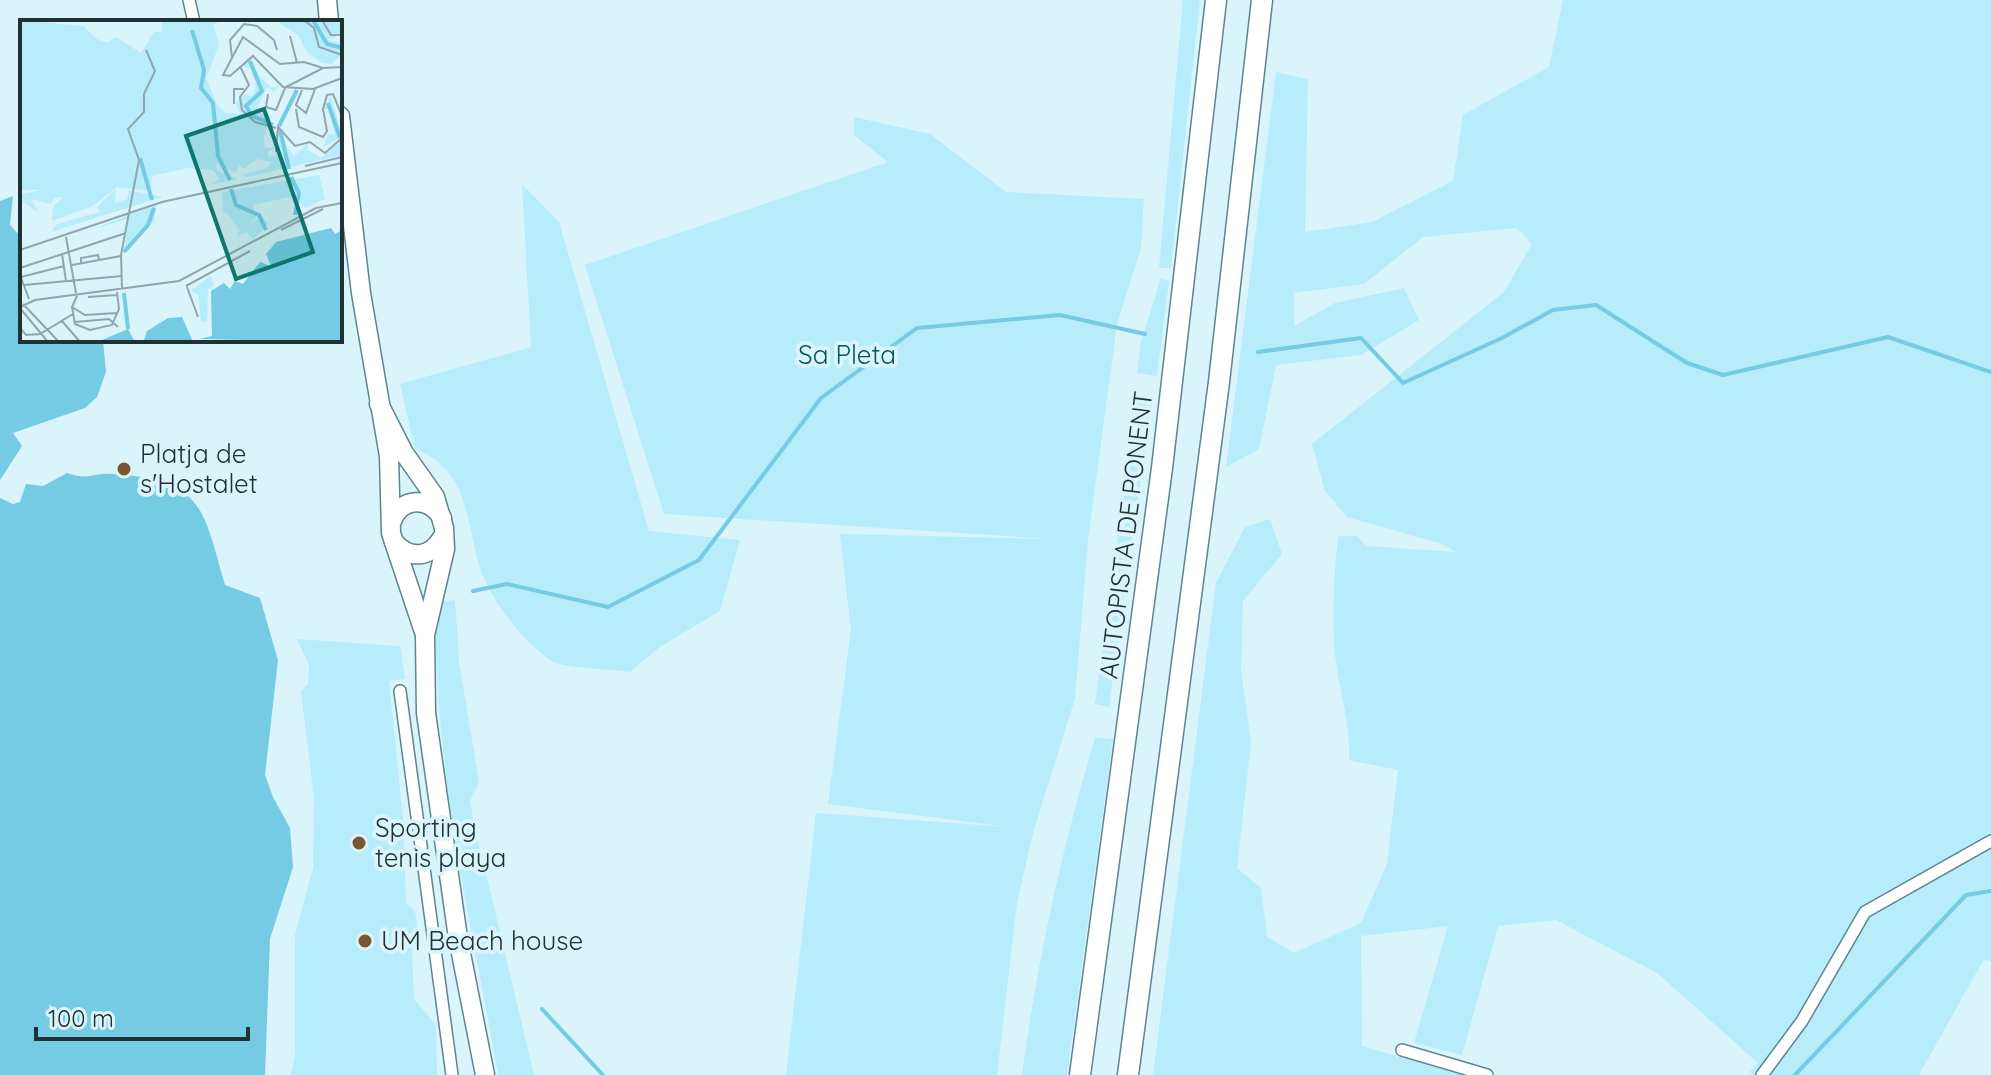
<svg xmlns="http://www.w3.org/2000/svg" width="1991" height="1075" font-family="Quicksand,sans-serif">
<rect width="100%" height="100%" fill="#daf4fb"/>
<g fill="#b7ecfb">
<path d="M1183 0H1200L1171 268H1159Z"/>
<path d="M1563 0H1991V962L1984 959 1919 1075H1752L1750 1072 1758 1063 1657 973 1556 920 1498 926 1462 1055 1414 1043 1448 926 1361 936 1362 1046 1461 1075H1153L1216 583 1245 527 1270 519 1282 554 1243 601 1241 670 1251 742 1237 868 1261 888 1267 937 1294 953 1361 923 1387 864 1398 770 1349 760C1351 723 1339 691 1335 655 1332 632 1334 557 1339 536H1357L1366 546 1456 552 1442 544 1347 517 1325 491 1312 444 1504 292 1532 244 1517 228 1423 237 1364 284 1294 293V326L1335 303 1404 288 1419 320 1361 355 1276 365 1259 449 1226 467 1276 72 1308 79 1305 232 1372 222 1453 181 1463 115 1549 67Z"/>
<path d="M854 117 930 134 1006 192 1144 199 1141 248 1117 324 1088 540 1075 699 1034 829 1017 903 997 1075H786L816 813 1008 827 828 804 851 630 840 534 1051 539 664 514 585 265 888 162 854 135Z"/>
<path d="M522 184 559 222 649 531 740 540 720 611 661 646 630 672C612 669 566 669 552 661 524 644 488 596 479 565 466 518 468 469 415 449L400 384 531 347Z"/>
<path d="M1161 278 1169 281 1157 376 1137 373 1141 342Z"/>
<path d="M1137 395 1152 397 1109 707 1095 704Z"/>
<path d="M455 600 459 661 479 783 470 800 473 819 534 1075H498C476 946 445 818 438 687 437 660 431 627 443 602Z"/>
<path d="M297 639 400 646 405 679 389 681 403 818 406 903 415 911 419 940 412 950 414 999 436 1025 437 1075H291L295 1054V935L313 868 314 799 301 691 308 684 309 665Z"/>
<path d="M1095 738 1113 739 1067 1075H1022C1037 961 1062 848 1095 738Z"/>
</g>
<g fill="#74cbe3">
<path d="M13 196 10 225 22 238V340H103L106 372 97 397 85 408 13 433 22 446 0 480V201Z"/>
<path d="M67 473C91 481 92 472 114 474 203 480 203 508 225 585L260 598 278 660 265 775 273 797 290 828 293 867 270 939 265 1075H0V498L13 504 20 502 26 484 43 486Z"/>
</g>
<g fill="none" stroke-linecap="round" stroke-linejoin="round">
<g stroke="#74cbe3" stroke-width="4">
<path d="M1258 352 1361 338 1403 383 1502 338 1553 310 1596 305 1687 363 1723 375 1888 337 1991 372"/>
<path d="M473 591 507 584 608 607 699 560 821 398 917 328 1060 315 1145 334"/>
<path d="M542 1009 603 1075"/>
<path d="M1795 1075 1966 895 1991 891"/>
</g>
<defs>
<g id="street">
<path d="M189 0 194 22"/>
<path d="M400 691 452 1075"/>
<path d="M1402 1050 1487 1075"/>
<path d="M1762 1075 1802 1021 1865 912 1991 841"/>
</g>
<g id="primary">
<path d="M327 0 329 22"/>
<path d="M340 116 361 293 389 456 391 533 424 632"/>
<path d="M379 404 404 453 435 497 444 528 445 549 425 635 426 713 458 938 485 1075"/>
<path d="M392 521C401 497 429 496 442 518"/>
<path d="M394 542C410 560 430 558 442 538"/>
</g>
<g id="highway">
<path d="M1080 1075 1162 468 1216 0"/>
<path d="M1128 1075 1219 382 1262 0"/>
</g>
</defs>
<use href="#street" stroke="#5d8590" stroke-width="14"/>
<use href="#primary" stroke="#5d8590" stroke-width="21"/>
<use href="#highway" stroke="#5d8590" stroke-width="23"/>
<use href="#street" stroke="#fff" stroke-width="11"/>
<use href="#primary" stroke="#fff" stroke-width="18"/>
<use href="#highway" stroke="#fff" stroke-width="20"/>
</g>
<g fill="#79572e" stroke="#daf4fb" stroke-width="3">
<circle cx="124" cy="469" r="8"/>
<circle cx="359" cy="843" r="8"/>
<circle cx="365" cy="941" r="8"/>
</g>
<g text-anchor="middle" stroke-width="8" stroke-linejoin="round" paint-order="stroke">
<g font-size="26" fill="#025364" stroke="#daf4fb">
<text x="847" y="364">Sa Pleta</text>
</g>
<g font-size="26" fill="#203136" stroke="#daf4fb" text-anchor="start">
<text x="140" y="463">Platja de<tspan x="140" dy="30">s'Hostalet</tspan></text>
<text x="375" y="837">Sporting<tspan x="375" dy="30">tenis playa</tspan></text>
<text x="381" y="950">UM Beach house</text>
</g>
<g font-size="26" fill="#203136" stroke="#daf4fb">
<text transform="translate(1126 535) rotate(-83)" y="9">AUTOPISTA DE PONENT</text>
</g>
</g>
<g transform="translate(20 20)">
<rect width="322" height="322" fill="#daf4fb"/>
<path d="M0 0 63 6 77 19 87 23 96 17 121 33 134 12H142V0H203L193 5 199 25 186 58 198 86 206 93 220 94 216 83 223 75 233 76 236 63 231 49 222 46 230 38 238 55 252 68 259 66 254 72 247 67 235 92 255 97 250 98 244 116 245 128H255L247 132 249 137 257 135 256 111 265 113 261 118 274 136 288 123V130L301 138 322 120V135L227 157 221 155 247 148 252 142 237 139 223 149 220 145 215 153 195 143 198 151 219 159 189 165 200 159 193 150 167 148 132 156 131 171 97 167 73 186 32 201 33 186 43 178 35 177 31 184 11 179 18 192 3 182 2 174 22 170H0ZM255 0H322V14L307 20 322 23V34L312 44 302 43 286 31 279 16ZM311 76 322 117 303 127 309 113 315 115 308 89H304ZM299 155 305 179 285 188 274 176 233 185 236 198 228 205 238 199 236 192 249 203 233 220 227 212 216 217 220 210 206 192 203 194 202 172ZM96 169 95 183 107 179 109 170 142 177 31 212 37 204 80 192 77 187ZM136 185 135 200 104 232 108 199 70 210ZM190 256 194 265 188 270 187 302 181 301 178 275 171 270Z" fill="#b7ecfb"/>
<path d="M311 208 315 214 322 210V322L179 319 192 316 191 271 204 263 210 269 215 261 223 264 240 242 251 246 246 234 256 222ZM162 297 173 322H82V320L108 309 114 320H124L127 311 148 298Z" fill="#74cbe3"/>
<path fill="none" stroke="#74cbe3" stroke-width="4" d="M293 0 307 24 322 28M172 10 184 50 181 68 193 83 198 136 210 160M230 41 242 71 226 86 231 95 253 105M308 83 320 118M259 106 277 70M260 110 269 149M120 138 132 180M271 157 279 173 275 195M211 169 216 185 239 195 246 210M104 232 128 205 134 188M104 273 108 309"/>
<path fill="none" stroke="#90a6ac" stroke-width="2" d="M284 0 294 8 299 27 322 35M302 0 311 15H322M270 16 277 43M212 38 210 20 224 4 237 6 254 20 257 30M220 46 229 65 220 77 222 90 235 102 256 108M303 48 284 42 260 44 223 17 203 55 210 56 233 36 263 67 293 69 322 58M266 67 303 48 322 47M282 70 276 85 286 93 295 69M248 74 246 87 256 90 265 68M214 84V69H224M276 89 279 107 303 117 307 111 303 89 307 75 313 74 322 96M256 132 258 107 275 126 290 122 305 133 322 118M285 146 322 137M261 210 303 189M46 217 56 273M0 230 142 182 322 143M42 234 46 261M61 243V238L78 235 79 240M52 245 101 236M0 248 106 213M0 255 9 279M1 257 44 246M4 265 102 256M166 266 230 231M167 267 178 297M102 268 101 235 119 140 108 109 124 92V74L135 51 126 30M57 276 52 287 55 304 70 310 92 305 99 289 97 272M68 277 97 275M3 284 39 322M0 287 15 280 159 261 296 188 322 183M52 287 65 295 97 293M0 288 28 322M42 301 60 322M55 302 89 299 98 307M0 308 6 315 20 314 53 294"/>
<path fill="#0f766e" fill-opacity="0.15" stroke="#0f766e" stroke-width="4" d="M244 89 293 232 216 259 166 116Z"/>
<rect width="322" height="322" fill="none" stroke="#203136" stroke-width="4"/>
</g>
<path d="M36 1027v12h212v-12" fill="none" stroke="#203136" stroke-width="4"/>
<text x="48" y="1027" font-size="24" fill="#203136" stroke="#daf4fb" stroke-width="6" paint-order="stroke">100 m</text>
</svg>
